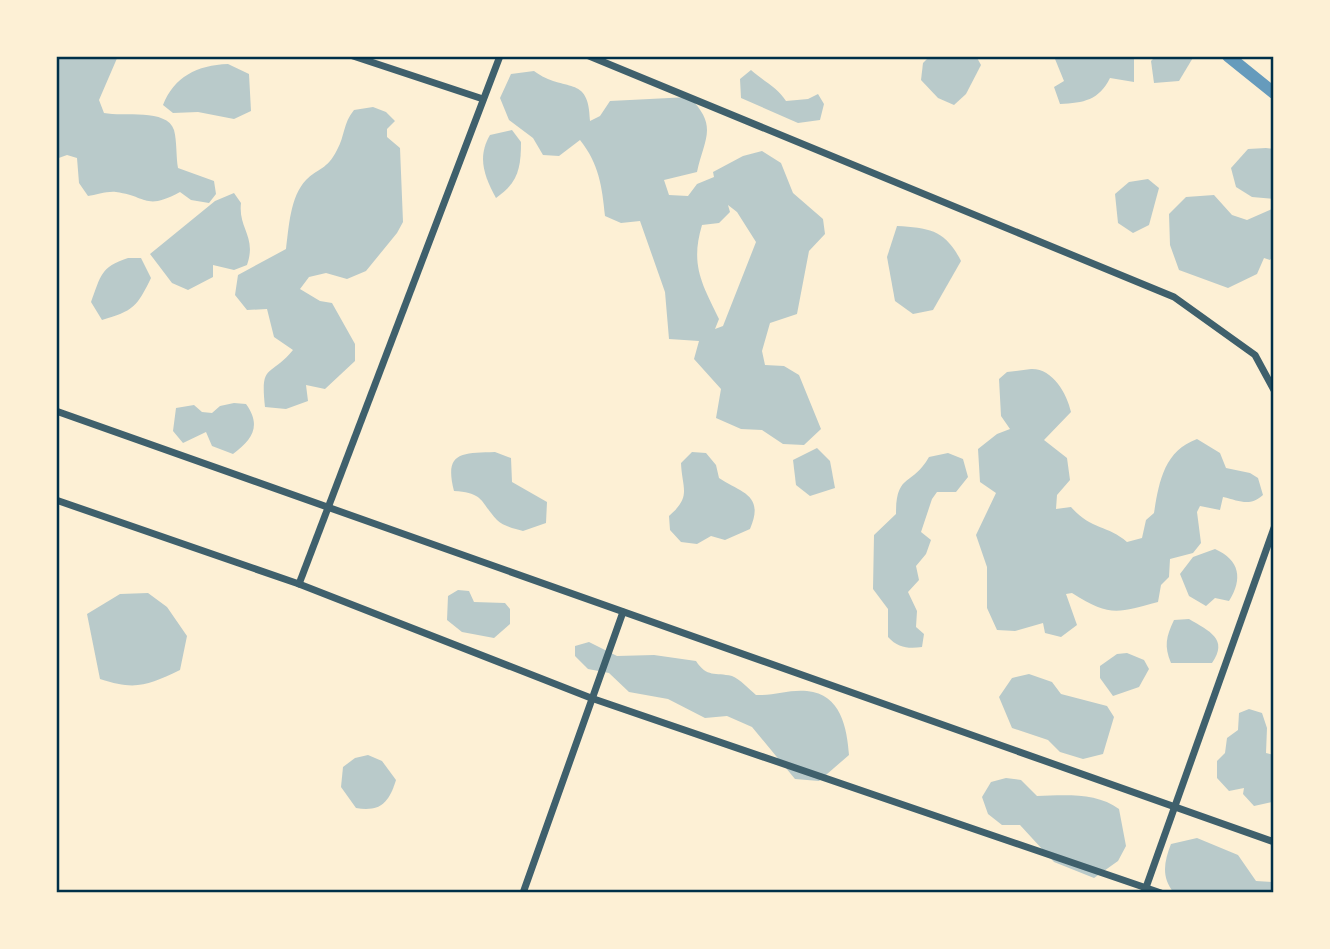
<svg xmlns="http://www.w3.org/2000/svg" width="1330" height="949" font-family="Helvetica,sans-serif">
<rect width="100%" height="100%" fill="#fdf0d5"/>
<g fill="#b9caca" fill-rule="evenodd">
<path d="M56 56H118L99 100 104 113C123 117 167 108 174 130 177 141 176 157 178 168L214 181 216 194 209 203 191 200 180 192C145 211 147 196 116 192 107 191 96 195 88 196L79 183 77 158 67 155 56 159Z"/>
<path d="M930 56H976L981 65 966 94 954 105 938 98 921 80 923 63Z"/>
<path d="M1033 56H1134V82L1110 78C1099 100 1084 103 1060 104L1054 87 1064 81 1055 59Z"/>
<path d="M1156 56H1194L1179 81 1154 83 1151 61Z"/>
<path d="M228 64 249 74 251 111 234 119 198 112 173 113 163 105C174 77 197 65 228 64Z"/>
<path d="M751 70C763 81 777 87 786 101L808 99 818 94 824 104 820 120 798 123 741 98 740 79Z"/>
<path d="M534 71C565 94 589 73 590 121L600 116 610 101 689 97C719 126 704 139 697 172L664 180 669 195 688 196 697 184 714 177 713 172 743 156 762 151 781 163 793 193 823 219 825 234 809 251 797 314 770 323 762 351 765 365 784 366 799 375 821 429 804 445 783 444 762 430 741 429 716 418 721 389 694 359 699 341 669 339 665 292 640 221 621 223 605 216C602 186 599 164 580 140L559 156 543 155 533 138 509 120 500 98 511 74ZM728 205 737 212 756 242 723 326 715 329 719 319C702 284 690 265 702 225L719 223 730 212Z"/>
<path d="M373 107 386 112 395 121 387 129V137L400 148 403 222 397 233 366 271 347 279 326 273 309 277 300 289 320 301 332 303 355 344V361L325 389 306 385 308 401 286 409 265 407C260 362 270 378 293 350L274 337 267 309 247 310 235 295 238 275 286 249C289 227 290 197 306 180 318 168 327 170 337 150 345 136 343 123 354 110Z"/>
<path d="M512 130 521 142C521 168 518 183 496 198 484 176 477 157 490 135Z"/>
<path d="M1266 148 1274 149V199L1252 197 1236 187 1231 168 1248 149Z"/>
<path d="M1148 179 1159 188 1149 225 1133 233 1118 223 1115 194 1129 182Z"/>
<path d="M234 193 241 203C238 229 257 236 247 265L234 270 213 265V277L188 290 172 283 150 254 215 201Z"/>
<path d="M1214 195 1232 215 1247 220 1274 208V254L1270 260 1264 258 1257 274 1228 288 1179 270 1170 245 1169 214 1186 197Z"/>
<path d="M897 226C930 228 945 230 961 261L933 310 913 314 895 301 887 257Z"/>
<path d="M128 258H141L151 278C137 307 133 311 102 320L91 302C101 276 100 267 128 258Z"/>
<path d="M1031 369C1052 368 1067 393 1071 412L1044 440 1067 458 1070 480 1057 495 1056 509 1071 507C1091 530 1108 525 1127 542L1142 538 1146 520 1154 513C1159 482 1164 451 1197 439L1220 453 1226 468 1250 473 1258 478 1263 495C1250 507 1240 501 1223 497L1220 510 1200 506 1197 512 1201 543 1193 553 1170 559 1169 577 1161 585 1158 602C1117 613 1110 617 1072 593L1066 594 1077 625 1061 637 1045 633 1043 623 1015 631 997 630 987 608V567L976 535 996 493 980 482 978 449 997 434 1010 429 1001 416 999 379 1007 372Z"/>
<path d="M234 403 246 404C262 426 252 440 233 454L212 446 206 432 183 443 173 431 176 408 194 405 202 412 212 413 220 406Z"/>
<path d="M817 448 830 461 835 488 810 496 796 485 793 460Z"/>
<path d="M495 452 511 458 512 482 547 502 546 523 523 531C515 529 503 526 497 520 480 502 485 493 454 491 444 452 461 453 495 452Z"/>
<path d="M692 452 706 453 716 465 719 478C741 493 765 494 750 529L725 540 711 536 697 544 681 542 670 530 669 516C692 496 682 489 681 463Z"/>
<path d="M948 453 963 459 968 477 956 492H937L932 499 921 532 931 540 926 554 916 566 919 580 908 592 917 611 916 627 924 634 922 647C909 649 898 648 888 637V609L873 589 874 535 896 514C896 472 912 487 929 457Z"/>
<path d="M1215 549C1240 560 1243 579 1229 601L1215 598 1206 606 1189 596 1180 574 1193 557Z"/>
<path d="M458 590 469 591 474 602 505 603 510 609V624L494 638 462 632 447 620 448 596Z"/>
<path d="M148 593 167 607 187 636 180 670C148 685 136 691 100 679L87 614 120 594Z"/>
<path d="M1189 619C1209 631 1229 639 1212 663H1171C1164 646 1166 637 1174 620Z"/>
<path d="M589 642 617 656 654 655 696 661C707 678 715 672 732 676 740 679 749 689 756 695 773 696 790 689 807 691 841 694 847 728 849 755L819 781 795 779 752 727 727 716 705 718 668 699 629 692 609 673 588 669 575 656V646Z"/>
<path d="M1127 653 1144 660 1149 669 1139 687 1113 696 1100 678V666L1117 654Z"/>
<path d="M1029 674 1052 682 1061 694 1107 706 1114 717 1103 754 1083 759 1060 752 1048 740 1012 728 999 697 1012 678Z"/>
<path d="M1249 709 1262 713 1267 728 1266 753 1274 755 1272 802 1254 806 1243 794 1244 788 1229 791 1217 778V761L1225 753 1227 738 1238 730 1239 713Z"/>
<path d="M368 755 382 761 396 780C389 803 380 812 356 808L341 787 343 767 355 758Z"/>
<path d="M1006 778 1021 780 1037 796C1063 795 1097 792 1119 809L1126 846 1118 861 1094 878 1054 862 1020 825H1002L988 814 982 797 991 782Z"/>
<path d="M1197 838 1238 855 1256 881 1274 882V893H1174C1161 877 1164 862 1171 844Z"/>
</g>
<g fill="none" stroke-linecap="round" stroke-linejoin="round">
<path stroke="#669bbc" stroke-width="12" d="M1228 56 1274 93"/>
<g stroke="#3f606c" stroke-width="7">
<path d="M353 56 483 99"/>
<path d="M589 56 1174 297 1255 355 1274 390"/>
<path d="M56 411 1274 842"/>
<path d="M56 500 299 584 591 698 1161 893"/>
<path d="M299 584 500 56"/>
<path d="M523 893 623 612"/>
<path d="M1144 893 1274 528"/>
</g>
</g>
<rect width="1330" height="949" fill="none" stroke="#fdf0d5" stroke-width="116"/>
<rect x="58" y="58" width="1214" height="833" fill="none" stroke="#003049" stroke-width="2.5"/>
</svg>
